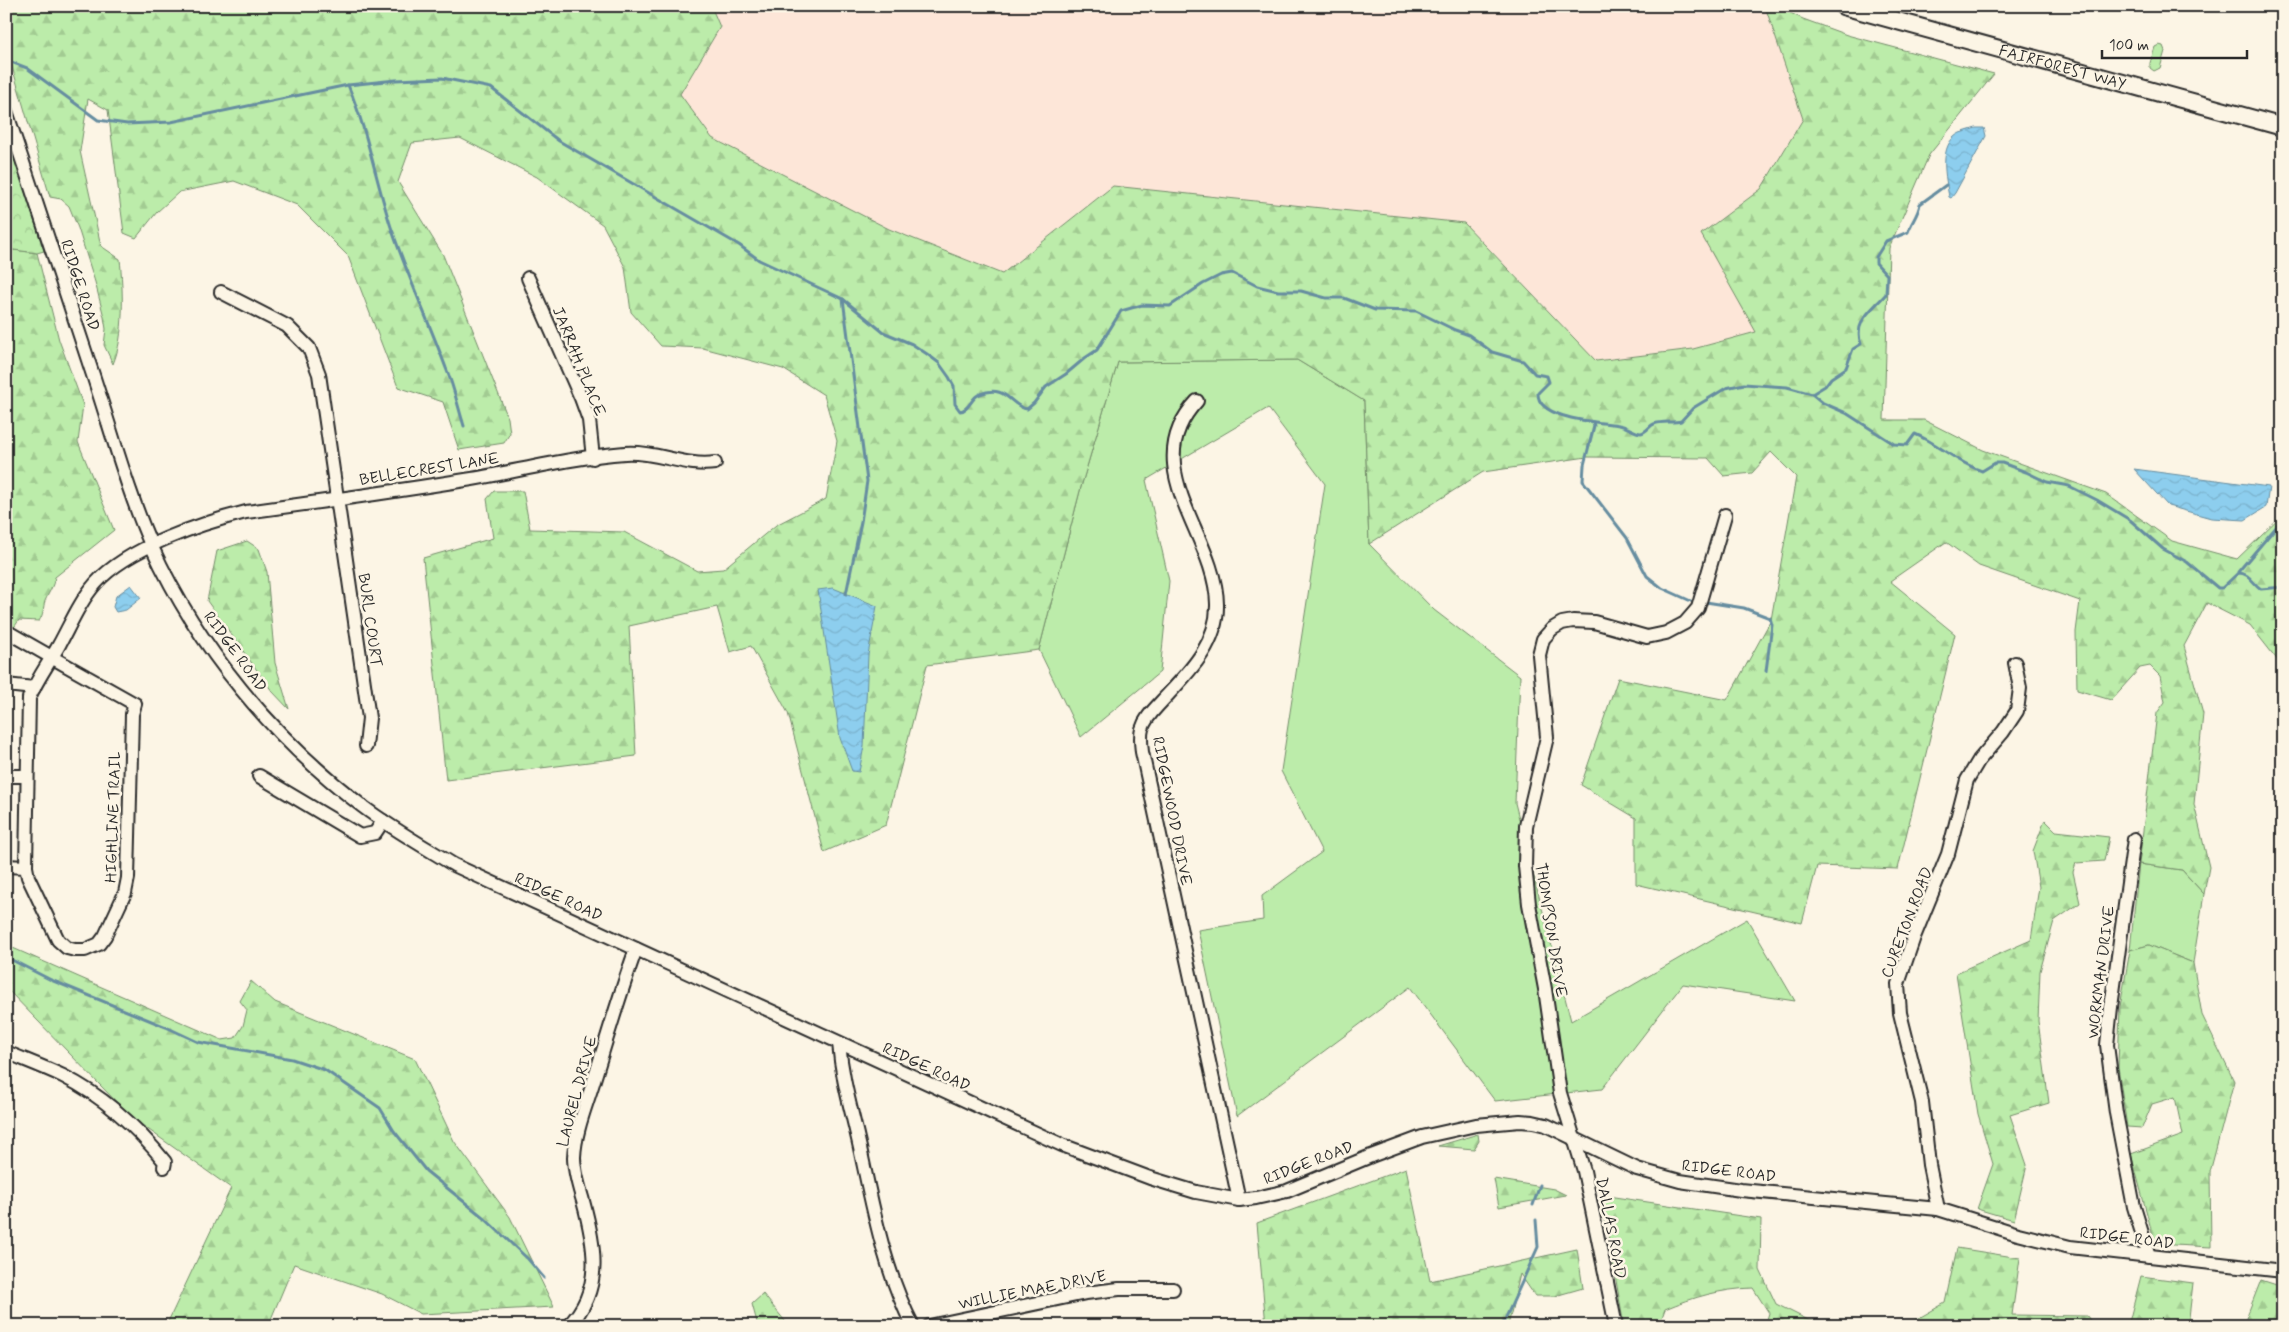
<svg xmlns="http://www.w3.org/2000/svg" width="2289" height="1332" font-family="Mynerve,sans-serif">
<defs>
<pattern id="forest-firs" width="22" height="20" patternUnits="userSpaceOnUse" patternTransform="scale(1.25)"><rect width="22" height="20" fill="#bcecaa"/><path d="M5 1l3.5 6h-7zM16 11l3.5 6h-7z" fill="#a2cb92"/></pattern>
<pattern id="park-crowns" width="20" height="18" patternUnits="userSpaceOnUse" patternTransform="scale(1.25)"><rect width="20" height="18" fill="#bcecaa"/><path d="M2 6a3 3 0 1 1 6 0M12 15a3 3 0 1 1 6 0" fill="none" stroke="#a2cb92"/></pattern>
<pattern id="water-waves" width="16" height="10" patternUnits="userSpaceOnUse" patternTransform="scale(1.25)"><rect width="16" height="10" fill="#8dceee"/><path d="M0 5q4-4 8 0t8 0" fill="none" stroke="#7ab1cc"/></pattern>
</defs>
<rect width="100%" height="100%" fill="#fcf5e5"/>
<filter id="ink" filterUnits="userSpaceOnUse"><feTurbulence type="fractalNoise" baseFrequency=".02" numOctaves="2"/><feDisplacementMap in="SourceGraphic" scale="10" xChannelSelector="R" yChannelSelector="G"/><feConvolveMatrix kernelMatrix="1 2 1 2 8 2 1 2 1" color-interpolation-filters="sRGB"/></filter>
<g filter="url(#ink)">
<path fill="#fde6d8" d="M711 6H1765L1803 119 1761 189 1702 234 1756 332 1693 349 1596 361 1464 223 1113 186 1002 274 889 229 712 138 680 94 720 27Z"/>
<g fill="#bcecaa" stroke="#748c6a">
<path d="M2159 45 2163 46 2165 51 2160 68 2154 71 2150 68V63L2155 47Z"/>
<path d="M1297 360 1364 401 1369 544 1434 610 1520 676 1515 803 1571 1021 1747 919 1795 1001 1683 984 1602 1089 1495 1101 1410 987 1237 1116 1198 930 1263 920 1262 896 1322 852 1281 771 1325 484 1268 408 1146 480 1169 581 1160 672 1081 737 1039 650 1081 487 1118 362Z"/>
<path d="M2139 864 2182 870 2204 894 2193 963 2149 945 2130 950Z"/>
</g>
<g fill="url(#forest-firs)" stroke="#748c6a">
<path d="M6 6H711L720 27 680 94 712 138 889 229 1002 274 1113 186 1464 223 1596 361 1693 349 1756 332 1701 234 1761 189 1803 119 1765 6H1776L1803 19 1847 35 1994 74 1929 155 1889 248 1884 420H1924L1983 450 2106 494 2172 541 2237 559 2283 515V667L2250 625 2207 603 2184 646 2203 714 2194 804 2209 867 2204 894 2182 870 2139 864 2157 713 2165 702 2160 676 2150 666 2140 668 2111 700 2077 690 2076 632 2080 601 1979 566 1946 542 1890 581 1955 634 1898 869 1817 866 1802 923 1636 884V818L1581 785 1618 678 1727 700 1771 620 1796 477 1771 452 1752 473 1724 476 1708 458 1587 457 1483 472 1369 544 1364 401 1297 360 1118 362 1081 487 1039 650 927 665 886 825 824 852 788 713 751 646 730 652 717 607 629 626 636 756 446 780 423 558 493 538 487 499 494 491H523L530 529 624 532 697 571 723 569 776 525 826 499 837 441 824 395 783 369 703 348 661 346 631 312 625 267 603 225 537 177 460 138 412 143 398 182 443 255 508 418 510 433 504 443 459 450 443 402 398 387 348 256 297 205 234 181 179 192 157 212 136 238 124 233 108 110 88 99 80 151 101 246 120 259C123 289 125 336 113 364L104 345 106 329 104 317 95 282 78 228 69 206 61 199 50 197 6 46Z"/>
<path d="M6 249 37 253 59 340 83 405 78 442 114 530 55 577C53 587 49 592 45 601 43 607 44 614 39 621L19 620 13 629 6 623Z"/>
<path d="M247 541 259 549 267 572 275 663 289 709 272 691 207 601 217 551Z"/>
<path d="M2045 820 2056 831 2109 837 2104 861 2076 863 2073 872 2080 903 2054 921 2040 971 2038 1021 2049 1103 2010 1115 2027 1165 2014 1220 1977 1209 1993 1164 1978 1114 1956 973 2031 940 2039 887 2033 851Z"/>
<path d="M6 945 222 1040 235 1038 243 1026 247 1010 240 1001 251 981 275 1002 415 1059 454 1141 510 1217 554 1307 421 1314 382 1294 294 1264 268 1326H166L231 1188 132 1118 6 988Z"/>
<path d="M2149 945 2193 963 2202 1015 2234 1081 2210 1172 2211 1247 2155 1244 2131 1154 2183 1135 2175 1097 2152 1104 2142 1128 2127 1127 2118 1067 2120 1007 2130 950Z"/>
<path d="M1478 1134 1479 1141 1474 1149 1438 1146Z"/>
<path d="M1406 1168 1430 1281 1577 1249 1583 1288 1555 1296H1535L1520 1274 1508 1326H1266L1257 1223Z"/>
<path d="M1494 1179 1554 1189 1566 1195 1499 1207Z"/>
<path d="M1601 1195 1761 1219 1760 1270 1776 1304 1808 1320 1858 1326H1765L1769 1313 1753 1288C1721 1289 1694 1297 1665 1309L1659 1326H1624Z"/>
<path d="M1957 1248 2020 1258 2012 1315 2087 1316 2094 1326H1905L1945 1303Z"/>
<path d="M2141 1276 2193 1283 2188 1326H2128Z"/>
<path d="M2261 1280 2283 1287V1326H2243Z"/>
<path d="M763 1294 789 1326H758L752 1304Z"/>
</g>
<path fill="url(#park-crowns)" stroke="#748c6a" d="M6 133 44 251 37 253 6 249Z"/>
<g fill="url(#water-waves)" stroke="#668da0">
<path d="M1976 128H1984L1986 136 1955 193 1951 198 1949 197C1946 179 1937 144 1960 133 1965 131 1971 130 1976 128Z"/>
<path d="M2134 469 2269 487 2266 507 2245 520 2211 518 2168 506Z"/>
<path d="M131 585 141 598 126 610 116 612 113 607 116 596Z"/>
<path d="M833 588 877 606 868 655 864 746 859 772 852 771 840 738 818 590Z"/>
</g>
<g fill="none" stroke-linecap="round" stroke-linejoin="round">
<g stroke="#668da0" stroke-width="3">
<path d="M6 60 27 68 98 120 127 124 171 122 348 85 396 80 442 78 491 88 559 141 739 245 759 260 843 299 883 332 912 344 927 354 939 363 949 377 954 386 955 404 960 411C970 410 971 397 980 394 1006 383 1011 407 1027 409L1034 403 1046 387 1066 374 1085 358 1097 350 1121 311 1142 305 1170 306 1203 284 1221 275 1232 273 1257 286 1278 291H1301L1326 298H1344L1375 310 1416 311 1455 330 1469 335 1492 352 1523 361 1535 374 1547 376 1549 382 1538 393C1537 420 1601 422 1619 425 1627 426 1634 433 1641 433 1647 432 1649 426 1654 424 1662 421 1673 423 1681 421L1693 408 1726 388 1744 384 1787 387 1812 394 1823 403 1846 413 1894 444 1907 445 1915 434C1939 444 1957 463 1982 471L1995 463H2002L2026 472 2047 482 2069 486 2097 500 2130 520 2163 549 2187 562 2218 588H2222L2238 573C2250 573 2252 583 2261 589L2283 587"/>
<path d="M348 85C368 132 376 182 392 230 408 277 429 322 446 368 454 387 458 407 464 426"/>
<path d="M843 299 867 481 861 522 846 594"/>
<path d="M1812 394 1825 386 1831 378 1846 368 1853 349 1861 344C1853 321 1872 310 1886 294L1887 275 1876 263V257L1886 241 1908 232C1912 221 1918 215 1920 204L1946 185"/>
<path d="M1593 422 1594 426 1584 465 1583 481 1627 538 1647 576 1662 588 1693 602"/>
<path d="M2238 572 2283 519"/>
<path d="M1706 602 1744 608 1770 618 1772 625 1766 671"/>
<path d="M6 957 51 980 166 1027 198 1042 292 1059 325 1070 380 1108 394 1131 426 1171 483 1217 528 1259 544 1278"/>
<path d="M1533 1205 1540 1185"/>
<path d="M1502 1326 1538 1247 1536 1220"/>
</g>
<defs>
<g id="minor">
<path d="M6 111C34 196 62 281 90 366 110 425 127 491 152 547 198 648 274 739 362 806 391 828 423 846 454 865L1062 1145 1150 1178 1196 1192 1239 1200 1256 1198 1287 1191 1371 1156 1422 1137 1476 1125 1520 1121 1533 1122 1546 1125 1637 1169 1680 1181 1741 1190 1938 1209 2018 1234 2070 1247 2283 1271"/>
<path d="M528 278 581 398 589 420 593 458"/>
<path d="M221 292 287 326 309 348 319 374 369 718 366 746"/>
<path d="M1197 401C1135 467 1216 534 1217 604 1218 645 1187 674 1162 701 1154 710 1145 718 1142 729 1140 736 1141 744 1142 752L1239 1200"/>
<path d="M6 631C49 656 92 680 135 704L132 714 128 878 125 893 105 936 99 944 85 950H75L67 948 58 940 28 877 26 867 29 698C37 679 49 663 59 645 70 625 80 601 96 583 127 548 202 523 246 512 321 502 397 491 472 479 523 470 573 457 625 453 657 451 684 467 715 463"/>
<path d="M6 685 34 688"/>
<path d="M6 776H27"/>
<path d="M259 776 360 836 375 833 383 821"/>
<path d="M2134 839 2111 1007 2107 1045 2116 1113 2134 1207 2149 1256"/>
<path d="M6 866 26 867"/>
<path d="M839 1043C842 1081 852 1111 860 1148 873 1208 884 1270 913 1326"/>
<path d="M6 1052C25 1060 44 1067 63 1076 103 1096 137 1127 165 1162L164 1167"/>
<path d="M1938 1209 1929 1165 1922 1102 1900 1013 1898 984 1914 937 1948 854 1967 780 1979 760 2003 732 2017 711 2020 688 2015 663"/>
<path d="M568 1326C604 1290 595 1245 583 1201 579 1187 574 1172 574 1157 575 1132 586 1106 593 1083 607 1038 620 993 636 949"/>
<path d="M929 1326 1086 1293 1119 1289H1173"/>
<path d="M1616 1326 1584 1171 1560 1093 1545 989 1529 904 1525 866 1526 826 1547 737 1539 655 1543 639 1552 629 1562 623 1573 621 1594 622 1647 637 1666 633 1685 623 1698 608 1725 515"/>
</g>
<g id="major">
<path id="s1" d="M1843 6 2283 127"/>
</g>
</defs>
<use href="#minor" stroke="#2b2b2b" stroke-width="16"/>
<use href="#major" stroke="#2b2b2b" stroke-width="20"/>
<use href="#minor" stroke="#fcf5e5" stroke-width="12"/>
<use href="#major" stroke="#fcf5e5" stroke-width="16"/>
</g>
</g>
<g text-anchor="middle" stroke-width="5" stroke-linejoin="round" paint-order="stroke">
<g font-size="16" fill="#2b2b2b" stroke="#fcf5e5">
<text dy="6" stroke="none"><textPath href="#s1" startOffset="228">FAIRFOREST WAY</textPath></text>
<text transform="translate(81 285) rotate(72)" y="6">RIDGE ROAD</text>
<text transform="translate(580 361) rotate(68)" y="6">JARRAH PLACE</text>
<text transform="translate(429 468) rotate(-9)" y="6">BELLECREST LANE</text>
<text transform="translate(371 620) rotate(82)" y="6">BURL COURT</text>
<text transform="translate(236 651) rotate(54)" y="6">RIDGE ROAD</text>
<text transform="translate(1173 811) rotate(79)" y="6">RIDGEWOOD DRIVE</text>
<text transform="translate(112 817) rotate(-88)" y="6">HIGHLINE TRAIL</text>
<text transform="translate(559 896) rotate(25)" y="6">RIDGE ROAD</text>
<text transform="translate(1906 922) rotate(-69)" y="6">CURETON ROAD</text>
<text transform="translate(1552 930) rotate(81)" y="6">THOMPSON DRIVE</text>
<text transform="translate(2100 972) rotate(-83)" y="6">WORKMAN DRIVE</text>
<text transform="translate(927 1066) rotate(25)" y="6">RIDGE ROAD</text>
<text transform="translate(576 1091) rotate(-75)" y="6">LAUREL DRIVE</text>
<text transform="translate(1308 1162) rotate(-21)" y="6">RIDGE ROAD</text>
<text transform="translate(1729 1170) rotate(7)" y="6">RIDGE ROAD</text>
<text transform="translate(1612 1228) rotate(79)" y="6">DALLAS ROAD</text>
<text transform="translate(2127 1237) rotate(7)" y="6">RIDGE ROAD</text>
<text transform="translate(1032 1289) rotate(-11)" y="6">WILLIE MAE DRIVE</text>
</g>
</g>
<rect width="2289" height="1332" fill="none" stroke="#fcf5e5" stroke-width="25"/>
<rect x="12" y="12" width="2264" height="1307" fill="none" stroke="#2b2b2b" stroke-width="2" filter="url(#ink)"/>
<path d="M2102 50v8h145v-8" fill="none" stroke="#2b2b2b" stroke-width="2.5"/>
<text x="2109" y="50" font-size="15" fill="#2b2b2b" stroke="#fcf5e5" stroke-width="4" paint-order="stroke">100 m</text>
</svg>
